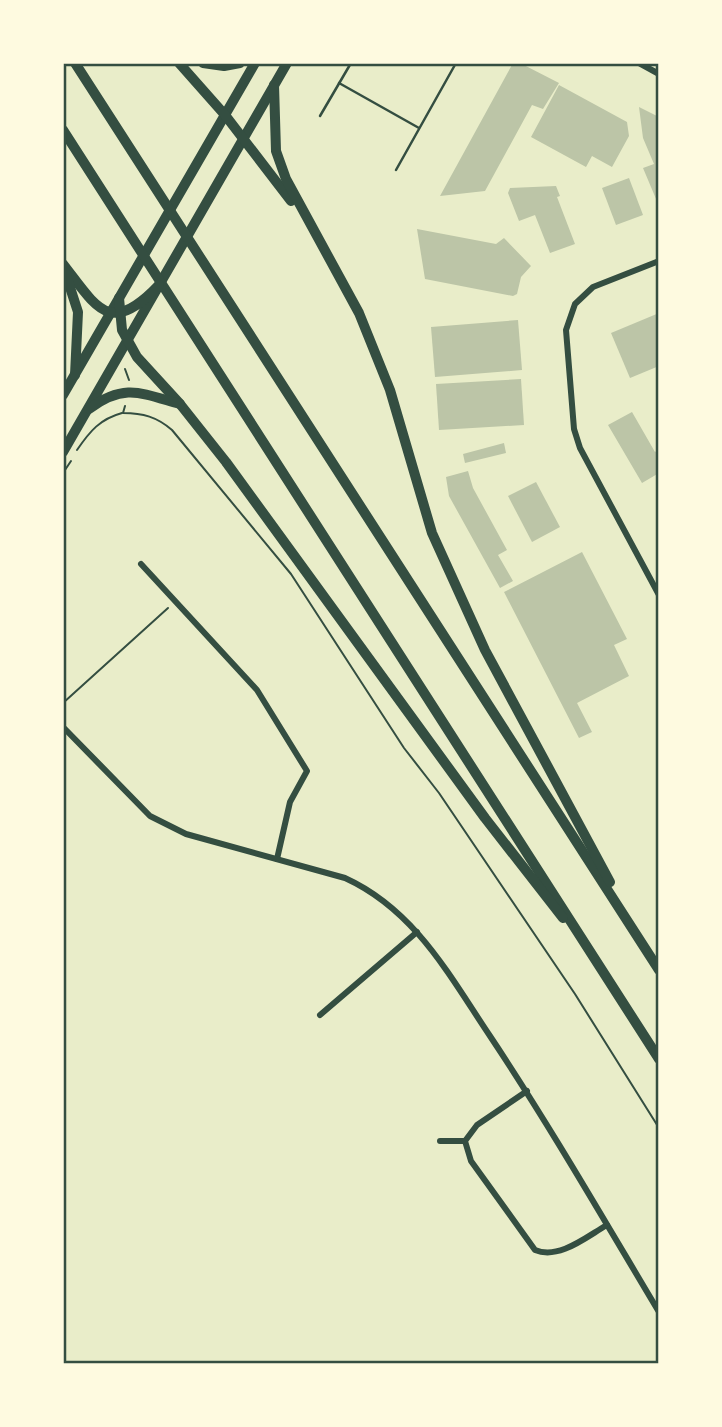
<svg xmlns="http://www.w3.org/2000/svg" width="722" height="1427" font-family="'Zilla Slab',serif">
<rect width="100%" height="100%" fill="#e9edc9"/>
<g fill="#bcc5a7">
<path d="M513 63H520L559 83 543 109 532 105 485 191 440 196Z"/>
<path d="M559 85 627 122 629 136 612 167 592 156 586 167 531 137Z"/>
<path d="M639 107 659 117V206L643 168 654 164 643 138Z"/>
<path d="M629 178 643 215 616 225 602 188Z"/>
<path d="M556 186 560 196 557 197 575 244 550 253 535 215 519 221 508 193 510 188Z"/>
<path d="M417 229 496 244 504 238 531 266 521 277 517 294 513 296 425 279Z"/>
<path d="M659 313V366L630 378 611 333Z"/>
<path d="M518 320 522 370 435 377 431 327Z"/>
<path d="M521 379 524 425 439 430 436 384Z"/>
<path d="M632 412 655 452 659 449V473L642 483 608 425Z"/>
<path d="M504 443 506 453 465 463 463 454Z"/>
<path d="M468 471 473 488 507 550 498 555 513 581 500 588 449 496 446 477Z"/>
<path d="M536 482 560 527 532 542 508 496Z"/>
<path d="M582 552 627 639 614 645 629 676 577 703 592 732 579 738 504 592Z"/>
</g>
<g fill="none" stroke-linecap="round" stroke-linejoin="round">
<g stroke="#344e41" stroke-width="2">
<path d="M125 369 129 380"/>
<path d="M125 406 123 413C143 413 157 417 172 430L291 574 404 748 439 793 575 994 659 1128"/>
<path d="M77 450C90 431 100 419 122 413"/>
<path d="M63 473 71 461"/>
<path d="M63 703 168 608"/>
</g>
<g stroke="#344e41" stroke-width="2.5">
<path d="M339 83 419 128"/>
<path d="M320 116 351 63"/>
<path d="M396 170 456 63"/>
</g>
<g stroke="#344e41" stroke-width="6">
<path d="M639 63 659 74"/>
<path d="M659 261 593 287 575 304 566 330 574 429 580 448 659 595"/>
<path d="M141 564 257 690 307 771 290 802 277 859"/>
<path d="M63 727 150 816 186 834 345 878C415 910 449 975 490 1036 550 1126 604 1220 659 1312"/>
<path d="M320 1015 417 932"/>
<path d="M527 1091 477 1125 465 1141 471 1161 535 1250C559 1260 586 1237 607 1225"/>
<path d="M440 1141H465"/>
</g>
<g stroke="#344e41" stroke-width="10">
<path d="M63 395 255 63"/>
<path d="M63 452 287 63"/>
</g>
<g stroke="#344e41" stroke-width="10">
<path d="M75 63 659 970"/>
<path d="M179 63 225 115 291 201"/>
<path d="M203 63 224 66 240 63"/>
<path d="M274 85 276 151 286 179 359 313 390 390 432 533 485 650 610 882"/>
<path d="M63 130 659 1059"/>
<path d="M63 264C97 308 110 337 159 285"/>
<path d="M65 272 78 312 75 375"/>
<path d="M119 298 122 330 137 357 180 404 226 462 485 818 563 918"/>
<path d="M89 409C124 383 141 393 180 404"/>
</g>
</g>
<rect width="722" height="1427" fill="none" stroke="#fefae0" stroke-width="130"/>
<rect x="65" y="65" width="592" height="1297" fill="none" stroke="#344e41" stroke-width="2.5"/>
</svg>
